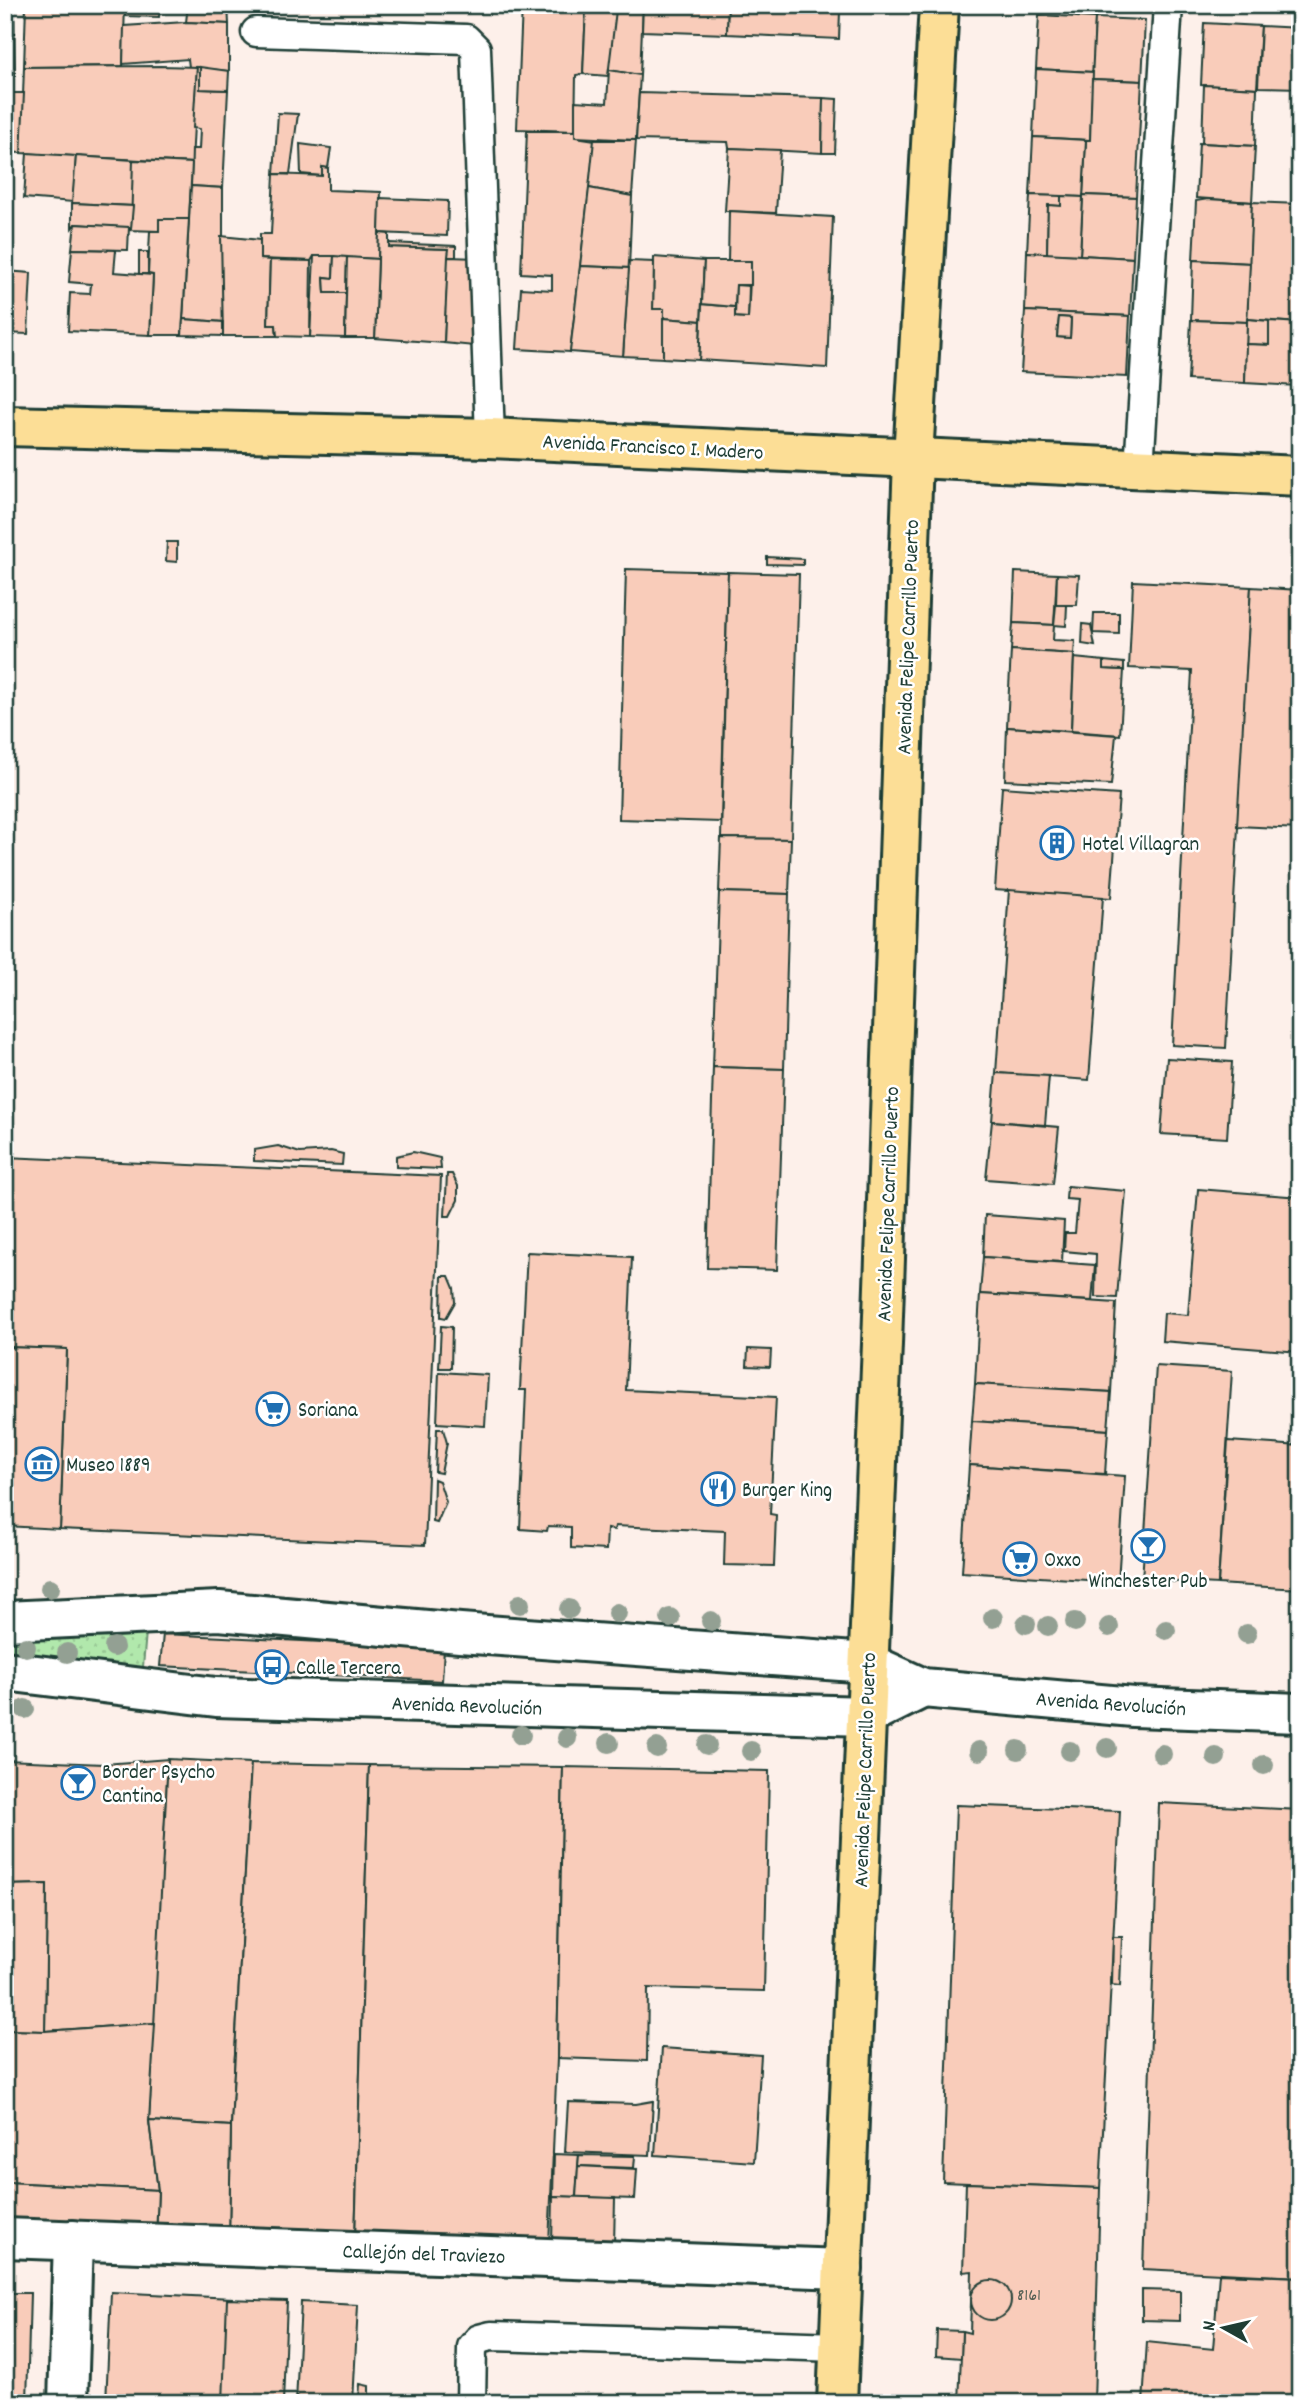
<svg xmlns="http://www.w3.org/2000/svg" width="1305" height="2408" font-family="Dekko,sans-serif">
<defs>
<pattern id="green-dots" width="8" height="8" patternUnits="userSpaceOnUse" patternTransform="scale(1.75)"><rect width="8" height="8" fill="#b1e8ac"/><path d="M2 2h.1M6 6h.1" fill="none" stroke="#98c895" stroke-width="1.8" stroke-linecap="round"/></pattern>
</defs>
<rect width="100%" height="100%" fill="#fdf0ea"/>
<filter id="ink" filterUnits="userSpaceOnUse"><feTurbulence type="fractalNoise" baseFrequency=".0143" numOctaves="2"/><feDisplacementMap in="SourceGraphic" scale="14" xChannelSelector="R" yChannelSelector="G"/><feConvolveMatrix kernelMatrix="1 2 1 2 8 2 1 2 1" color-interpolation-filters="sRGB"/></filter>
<g filter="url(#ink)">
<path fill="url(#green-dots)" stroke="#689270" stroke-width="2" d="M146 1632 143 1667 5 1656V1633Z"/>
<g fill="#f9ccba" stroke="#1f3d34" stroke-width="2" fill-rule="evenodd">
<path d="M5 5H14L15 76H5Z"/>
<path d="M26 5 82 10V5H125L123 66 24 67Z"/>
<path d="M125 5H160L159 17 125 16Z"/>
<path d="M188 5H228L229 24 186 22Z"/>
<path d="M522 5 586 8 583 74 576 75 575 131 517 129Z"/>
<path d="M616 5H643L640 75 608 70Z"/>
<path d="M643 5H728L727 34 642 31Z"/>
<path d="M728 5 840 11 839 39 727 34Z"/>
<path d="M586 8 616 10 608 76 583 74Z"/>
<path d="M1039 15 1095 18 1093 72 1036 69Z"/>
<path d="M1095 18 1145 20 1142 81 1092 79Z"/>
<path d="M186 22 229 24V71L189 67 188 59 123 64 124 26Z"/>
<path d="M1204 23 1261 26 1257 88 1201 85Z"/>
<path d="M1261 26 1300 28V88L1258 87Z"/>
<path d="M161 66 197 67 192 163 21 153 24 67Z"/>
<path d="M197 67H200V89L228 90 223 188 191 186 192 149H199L200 129 193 128Z"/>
<path d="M200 67 229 71 228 90 200 89Z"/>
<path d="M1036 69 1093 72 1090 140 1033 137Z"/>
<path d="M609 70 640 75 636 140 575 137V101L607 103Z"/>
<path d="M1092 79 1142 81 1136 197 1083 195 1086 140H1090Z"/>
<path d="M1204 85 1257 88 1255 146 1202 143Z"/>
<path d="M5 93H24L21 153 5 152Z"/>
<path d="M639 93 823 98 822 153 729 148 728 142 636 140Z"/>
<path d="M823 98 837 99 835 153H822Z"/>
<path d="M278 113 298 114 290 174H274Z"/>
<path d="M527 131H575V137L595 140 570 352 517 349 521 288 552 290V275L521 273Z"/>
<path d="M1033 137 1086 140 1083 197 1030 195Z"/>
<path d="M594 140H636L632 196 589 188Z"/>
<path d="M1199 143 1255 146 1252 202 1196 198Z"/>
<path d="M300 144 331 148 328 168 322 167V176L301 174Z"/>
<path d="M729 148 780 150 776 213 725 211Z"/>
<path d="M27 153 76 156 73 202 24 198Z"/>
<path d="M76 156 133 160V206L72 203Z"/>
<path d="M133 160 192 163 189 219H159V231L128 230 131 228Z"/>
<path d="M322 167 328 168V190L381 192 378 259 314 256 311 261 260 259V234H271L274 174 322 176Z"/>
<path d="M191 186 223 188V322L183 319Z"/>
<path d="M589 188 632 196 629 268 580 266Z"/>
<path d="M1030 195 1061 196V206L1048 205 1047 254 1027 252Z"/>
<path d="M1083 195 1136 197 1133 258 1080 255Z"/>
<path d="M1061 196 1083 197 1080 255 1047 254 1048 205 1061 206Z"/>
<path d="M380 198 448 201 447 236 379 233Z"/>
<path d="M1208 199 1252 202 1250 263 1193 260 1196 201Z"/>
<path d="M1252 202 1300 204V323L1247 319Z"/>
<path d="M72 203 133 206 131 228 75 224 72 228Z"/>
<path d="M729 211 833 217 827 368 699 360 702 304 735 307V317L748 318 751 261H728Z"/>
<path d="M159 219H189L182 335H150L153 275 148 274 150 231H159Z"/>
<path d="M75 224 129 227 128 250 72 249Z"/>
<path d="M379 233 389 234V247L449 249 444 343 375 338Z"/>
<path d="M221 236 260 240V259L270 260 268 325H276L277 336H223Z"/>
<path d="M389 243 456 246V257H448L449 249 389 247Z"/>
<path d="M72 249 116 250 114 272 153 275 150 335 68 331 70 293 90 294 91 284 69 282Z"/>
<rect x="139" y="252" width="9" height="22"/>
<path d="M1027 252 1133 258 1130 316 1025 311Z"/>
<path d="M314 256H334L333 278 324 277 325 293H346L345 338 310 337Z"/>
<path d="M334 256 347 257 346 293H325L324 277 333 278Z"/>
<path d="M347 257 378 259 375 338H345Z"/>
<path d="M448 257 478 258 474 346 444 343Z"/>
<path d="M654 257 704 261 701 321 663 318 664 309H653Z"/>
<path d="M270 260 311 261 310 337 277 336 276 325H268Z"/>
<path d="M1193 260 1250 263 1247 322 1191 320Z"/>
<path d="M629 261 654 262 653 309H664L663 358 623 356Z"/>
<path d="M704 261H751V285H736L735 307 702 304Z"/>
<path d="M580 266 629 268 623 356 570 352Z"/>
<path d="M5 271 31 273 28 334 5 333Z"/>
<path d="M736 285 749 286 748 318 735 317Z"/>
<path d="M1025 311 1130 316 1127 377 1021 372ZM1059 317 1071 318 1070 338 1057 337Z"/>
<path d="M1059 317 1071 318 1070 338 1057 337Z"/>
<path d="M663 318 701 321 699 360 663 358Z"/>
<path d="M183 319 223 322V336L182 335Z"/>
<path d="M1247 319 1269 321V345L1246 344Z"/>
<path d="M1191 320 1247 322 1245 383 1188 380Z"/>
<path d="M1269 321 1300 323 1298 386 1245 383 1246 344 1269 345Z"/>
<path d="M167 542H177V562L166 561Z"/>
<path d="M767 557 803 559V565L767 564Z"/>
<path d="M626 569 728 572 721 822 619 819Z"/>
<path d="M728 572 799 574 791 839 721 838Z"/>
<path d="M1015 572 1057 574 1054 625 1013 623Z"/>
<path d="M1057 574 1079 575 1077 605H1056Z"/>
<path d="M1133 581 1251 587 1226 1048 1172 1045 1192 671 1129 668Z"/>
<path d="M1251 587 1300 590V829L1237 826Z"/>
<path d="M1056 605H1067L1066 626 1054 625Z"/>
<path d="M1094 613H1119V634L1093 633Z"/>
<path d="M1013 623 1054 625 1053 640 1075 641 1074 654 1011 650Z"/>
<path d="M1083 624 1091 625 1095 646 1082 644Z"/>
<path d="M1011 650 1074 654 1071 731 1007 727Z"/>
<path d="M1074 658 1104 661V669L1124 670 1120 735 1071 731Z"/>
<path d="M1104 661 1124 663V670L1104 669Z"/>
<path d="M1007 727 1116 735 1111 785 1005 780Z"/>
<path d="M1002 787 1119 795 1111 898 995 890Z"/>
<path d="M721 838 791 839 789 894 719 892Z"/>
<path d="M1009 890 1103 897 1089 1080 996 1073Z"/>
<path d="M719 892 789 894 784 1069 713 1067Z"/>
<path d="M1167 1058 1232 1062 1227 1138 1161 1134Z"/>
<path d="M713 1067 784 1069 777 1270 707 1268Z"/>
<path d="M996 1073 1049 1076 1045 1125 992 1121Z"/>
<path d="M992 1121 1059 1127 1053 1184 986 1179Z"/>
<path d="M278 1146 300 1153 331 1151 343 1154 342 1165 254 1161V1150Z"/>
<path d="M413 1152 440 1158 441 1169 396 1167V1156Z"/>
<path d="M5 1157 441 1176 425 1545 60 1529 67 1349 5 1347Z"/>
<path d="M447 1174H452L458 1186V1200L450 1216H445Z"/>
<path d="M1067 1186 1126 1191 1117 1298 1095 1297 1096 1254 1064 1251 1065 1233H1075L1078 1200 1066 1199Z"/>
<path d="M1198 1189 1300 1197V1352L1162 1341 1164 1313 1188 1315Z"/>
<path d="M985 1215 1064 1221 1062 1262 983 1257Z"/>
<path d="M527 1252 632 1257 626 1390 776 1397 770 1514 776 1515 774 1566 724 1565 725 1531 615 1526 614 1530 607 1529 606 1550 571 1548V1527L548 1526 547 1531 520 1529 526 1390H520Z"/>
<path d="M983 1257 1095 1265 1092 1301 980 1294Z"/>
<path d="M442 1276H449L454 1288 455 1302 446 1318 441 1317Z"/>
<path d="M980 1294 1116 1303 1111 1392 975 1384Z"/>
<path d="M441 1326 452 1327 451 1368H439Z"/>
<path d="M5 1347 67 1349 60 1529 5 1526Z"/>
<path d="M748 1349 771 1350 770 1367 747 1366Z"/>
<path d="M1156 1366 1232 1371 1218 1584 1142 1580Z"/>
<path d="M1300 1368V1446L1294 1445Z"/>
<path d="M439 1372 488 1375 485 1426 437 1423Z"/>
<path d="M975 1384 1111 1392 1108 1430 972 1421Z"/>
<path d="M972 1421 1108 1430 1105 1474 969 1465Z"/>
<path d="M437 1429H443L447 1443 441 1473 435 1472Z"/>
<path d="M1228 1441 1300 1446V1589L1218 1584Z"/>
<path d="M969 1465 1125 1476 1118 1582 962 1572Z"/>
<path d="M434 1479 439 1481 446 1502 437 1523 433 1522Z"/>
<path d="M163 1634 444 1648 442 1681 160 1666Z"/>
<path d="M168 1759 155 2023 45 2031 47 1884 5 1885V1760L104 1764Z"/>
<path d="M168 1759 251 1763 231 2126 149 2121Z"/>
<path d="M251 1763 369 1765 355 2242 229 2237 231 2126Z"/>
<path d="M369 1765 563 1767 557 2058 549 2245 355 2242Z"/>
<path d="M563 1767 769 1771 764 1991 648 1988 647 2061 557 2058Z"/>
<path d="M1159 1803 1300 1810V2277L1143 2269Z"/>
<path d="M956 1805 1120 1811 1100 2188 943 2182Z"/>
<path d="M47 1884 45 2031 5 2030V1885Z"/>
<path d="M1113 1937H1122L1120 1986 1112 1985Z"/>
<path d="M155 2023 149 2121 158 2190 5 2182V2030L45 2031Z"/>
<path d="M662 2048 761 2055 754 2162 655 2155Z"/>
<path d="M653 2101 650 2155 565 2152 568 2102 636 2104Z"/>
<path d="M149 2121 231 2126 229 2237 156 2238 158 2190Z"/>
<path d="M554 2154 579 2155 576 2197 553 2196Z"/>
<path d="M579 2155 635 2156 634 2168 578 2166Z"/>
<path d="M578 2166 637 2169 635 2199 576 2197Z"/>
<path d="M5 2182 158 2190 156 2238 5 2232Z"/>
<path d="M966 2183 1100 2188 1094 2403H959L962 2331 970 2333 972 2271 963 2272Z"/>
<path d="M553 2196 615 2198 614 2245 552 2244Z"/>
<path d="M1219 2274 1300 2277V2403H1143L1147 2342 1213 2349Z"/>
<circle cx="991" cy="2300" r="20"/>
<path d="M1142 2290 1180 2291V2321L1142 2320Z"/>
<path d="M111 2292 232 2298 227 2403H106Z"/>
<path d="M5 2293H30L27 2403H5Z"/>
<path d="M227 2299 287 2301 283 2403H223Z"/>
<path d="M301 2302 358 2305 353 2403H296Z"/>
<path d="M937 2330 962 2331 961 2358 936 2356Z"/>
<path d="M360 2384 369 2386V2400L359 2399Z"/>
</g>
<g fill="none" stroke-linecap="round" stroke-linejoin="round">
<defs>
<g id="lane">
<path d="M256 32 466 39 476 49 490 438"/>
<path d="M1139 468 1168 5"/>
<path d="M471 2403 472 2347 479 2339 491 2336 839 2347"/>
</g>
<g id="street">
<path d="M5 2238 843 2269"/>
<path d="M68 2403 73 2240"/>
</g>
<g id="secondary">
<path d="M5 1621 219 1611 460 1633 868 1663 923 1688 1133 1707 1300 1713"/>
<path d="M5 1671 216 1697 867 1716 923 1688"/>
</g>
<g id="primary">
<path d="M5 426 490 438 1300 476"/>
<path d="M837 2403 882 1344 913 458 939 5"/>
</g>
</defs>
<use href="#lane" stroke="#1f3d34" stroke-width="33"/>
<use href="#street" stroke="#1f3d34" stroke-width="44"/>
<use href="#secondary" stroke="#1f3d34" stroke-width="44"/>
<use href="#primary" stroke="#1f3d34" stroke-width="44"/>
<use href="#lane" stroke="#fff" stroke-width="28"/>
<use href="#street" stroke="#fff" stroke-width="38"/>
<use href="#secondary" stroke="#fff" stroke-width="38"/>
<use href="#primary" stroke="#fcde96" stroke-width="38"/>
</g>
<g fill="#93a093">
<circle cx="50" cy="1588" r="10"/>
<circle cx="520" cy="1604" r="10"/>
<circle cx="569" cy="1609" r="10"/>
<circle cx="617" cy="1613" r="10"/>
<circle cx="670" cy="1618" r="10"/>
<circle cx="993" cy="1618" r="10"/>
<circle cx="711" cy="1621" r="10"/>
<circle cx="1075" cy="1622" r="10"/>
<circle cx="1026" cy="1624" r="10"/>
<circle cx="1048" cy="1626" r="10"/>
<circle cx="1109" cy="1627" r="10"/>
<circle cx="1166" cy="1630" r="10"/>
<circle cx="1247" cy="1634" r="10"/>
<circle cx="26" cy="1647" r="10"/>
<circle cx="114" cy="1647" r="10"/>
<circle cx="67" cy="1653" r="10"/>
<circle cx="25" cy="1709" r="10"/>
<circle cx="521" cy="1735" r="10"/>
<circle cx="567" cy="1738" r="10"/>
<circle cx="609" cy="1743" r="10"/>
<circle cx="707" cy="1745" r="10"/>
<circle cx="657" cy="1748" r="10"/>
<circle cx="1107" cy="1748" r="10"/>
<circle cx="1018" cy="1750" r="10"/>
<circle cx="751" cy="1751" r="10"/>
<circle cx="979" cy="1751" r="10"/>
<circle cx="1070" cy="1751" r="10"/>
<circle cx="1162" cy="1754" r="10"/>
<circle cx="1216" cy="1757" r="10"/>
<circle cx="1264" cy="1765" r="10"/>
</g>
</g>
<defs>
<symbol id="building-ring" viewBox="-11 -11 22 22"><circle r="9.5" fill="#fff" stroke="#1f6fb2" stroke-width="1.5"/><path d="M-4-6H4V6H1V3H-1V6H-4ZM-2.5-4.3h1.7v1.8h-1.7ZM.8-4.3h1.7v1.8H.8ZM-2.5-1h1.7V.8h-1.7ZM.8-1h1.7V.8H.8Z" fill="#1f6fb2"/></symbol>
<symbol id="supermarket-ring" viewBox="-11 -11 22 22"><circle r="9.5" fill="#fff" stroke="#1f6fb2" stroke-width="1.5"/><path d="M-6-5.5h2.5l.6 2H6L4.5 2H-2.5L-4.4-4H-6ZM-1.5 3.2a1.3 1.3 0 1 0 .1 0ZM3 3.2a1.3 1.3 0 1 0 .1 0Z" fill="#1f6fb2"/></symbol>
<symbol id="museum-ring" viewBox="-11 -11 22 22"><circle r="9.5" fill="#fff" stroke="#1f6fb2" stroke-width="1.5"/><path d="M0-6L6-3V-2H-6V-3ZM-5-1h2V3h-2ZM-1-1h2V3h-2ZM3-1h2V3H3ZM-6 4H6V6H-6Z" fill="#1f6fb2"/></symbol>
<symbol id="restaurant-ring" viewBox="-11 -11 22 22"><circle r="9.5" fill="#fff" stroke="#1f6fb2" stroke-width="1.5"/><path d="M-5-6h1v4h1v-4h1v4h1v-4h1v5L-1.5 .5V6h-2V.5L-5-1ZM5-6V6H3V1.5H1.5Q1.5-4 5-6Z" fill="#1f6fb2"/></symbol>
<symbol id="bar-ring" viewBox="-11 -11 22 22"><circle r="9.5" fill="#fff" stroke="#1f6fb2" stroke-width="1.5"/><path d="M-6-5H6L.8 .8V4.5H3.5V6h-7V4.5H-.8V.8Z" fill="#1f6fb2"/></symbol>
<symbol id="bus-ring" viewBox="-11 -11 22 22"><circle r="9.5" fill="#fff" stroke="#1f6fb2" stroke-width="1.5"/><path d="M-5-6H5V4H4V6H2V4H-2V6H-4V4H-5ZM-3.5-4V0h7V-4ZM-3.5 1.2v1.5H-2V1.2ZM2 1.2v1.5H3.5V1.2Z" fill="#1f6fb2"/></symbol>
</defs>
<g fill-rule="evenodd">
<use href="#building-ring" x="1038" y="824" width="38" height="38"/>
<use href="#supermarket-ring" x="254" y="1390" width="38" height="38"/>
<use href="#museum-ring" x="23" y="1445" width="38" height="38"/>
<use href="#restaurant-ring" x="699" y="1470" width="38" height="38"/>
<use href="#bar-ring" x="1129" y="1527" width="38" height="38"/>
<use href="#supermarket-ring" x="1001" y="1540" width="38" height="38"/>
<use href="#bus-ring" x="253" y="1648" width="38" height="38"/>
<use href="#bar-ring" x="59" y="1764" width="38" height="38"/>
</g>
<g text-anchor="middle" stroke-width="5" stroke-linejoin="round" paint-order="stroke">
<g font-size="18" fill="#566156">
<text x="1029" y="2300">8161</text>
</g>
<g font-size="21" fill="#1f3d34" stroke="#fff">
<text transform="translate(653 446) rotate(3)" y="7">Avenida Francisco I. Madero</text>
<text transform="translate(907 637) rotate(-88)" y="7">Avenida Felipe Carrillo Puerto</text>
<text transform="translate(887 1204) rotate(-88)" y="7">Avenida Felipe Carrillo Puerto</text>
<text transform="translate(1111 1703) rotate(4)" y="7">Avenida Revolución</text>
<text transform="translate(467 1705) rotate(2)" y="7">Avenida Revolución</text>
<text transform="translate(864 1770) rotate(-88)" y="7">Avenida Felipe Carrillo Puerto</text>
<text transform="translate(424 2253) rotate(2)" y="7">Callejón del Traviezo</text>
</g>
<g font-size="21" fill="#1f3d34" stroke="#fff" text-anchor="start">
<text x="1082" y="850">Hotel Villagran</text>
<text x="298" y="1416">Soriana</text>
<text x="66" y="1471">Museo 1889</text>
<text x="742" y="1496">Burger King</text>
<text x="1044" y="1566">Oxxo</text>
<text x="1148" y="1587" text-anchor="middle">Winchester Pub</text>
<text x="296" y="1674">Calle Tercera</text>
<text x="102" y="1778">Border Psycho<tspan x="102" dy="24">Cantina</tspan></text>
</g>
</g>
<rect width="1305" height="2408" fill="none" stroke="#fff" stroke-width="28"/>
<rect x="14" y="14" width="1277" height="2380" fill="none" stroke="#1f3d34" stroke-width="2.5" filter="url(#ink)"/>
<g transform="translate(1224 2328) rotate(278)" stroke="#ffffff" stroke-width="5" paint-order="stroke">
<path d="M0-5L12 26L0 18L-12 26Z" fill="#1f3d34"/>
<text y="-10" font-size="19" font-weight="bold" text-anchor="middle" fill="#1f3d34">N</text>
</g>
</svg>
